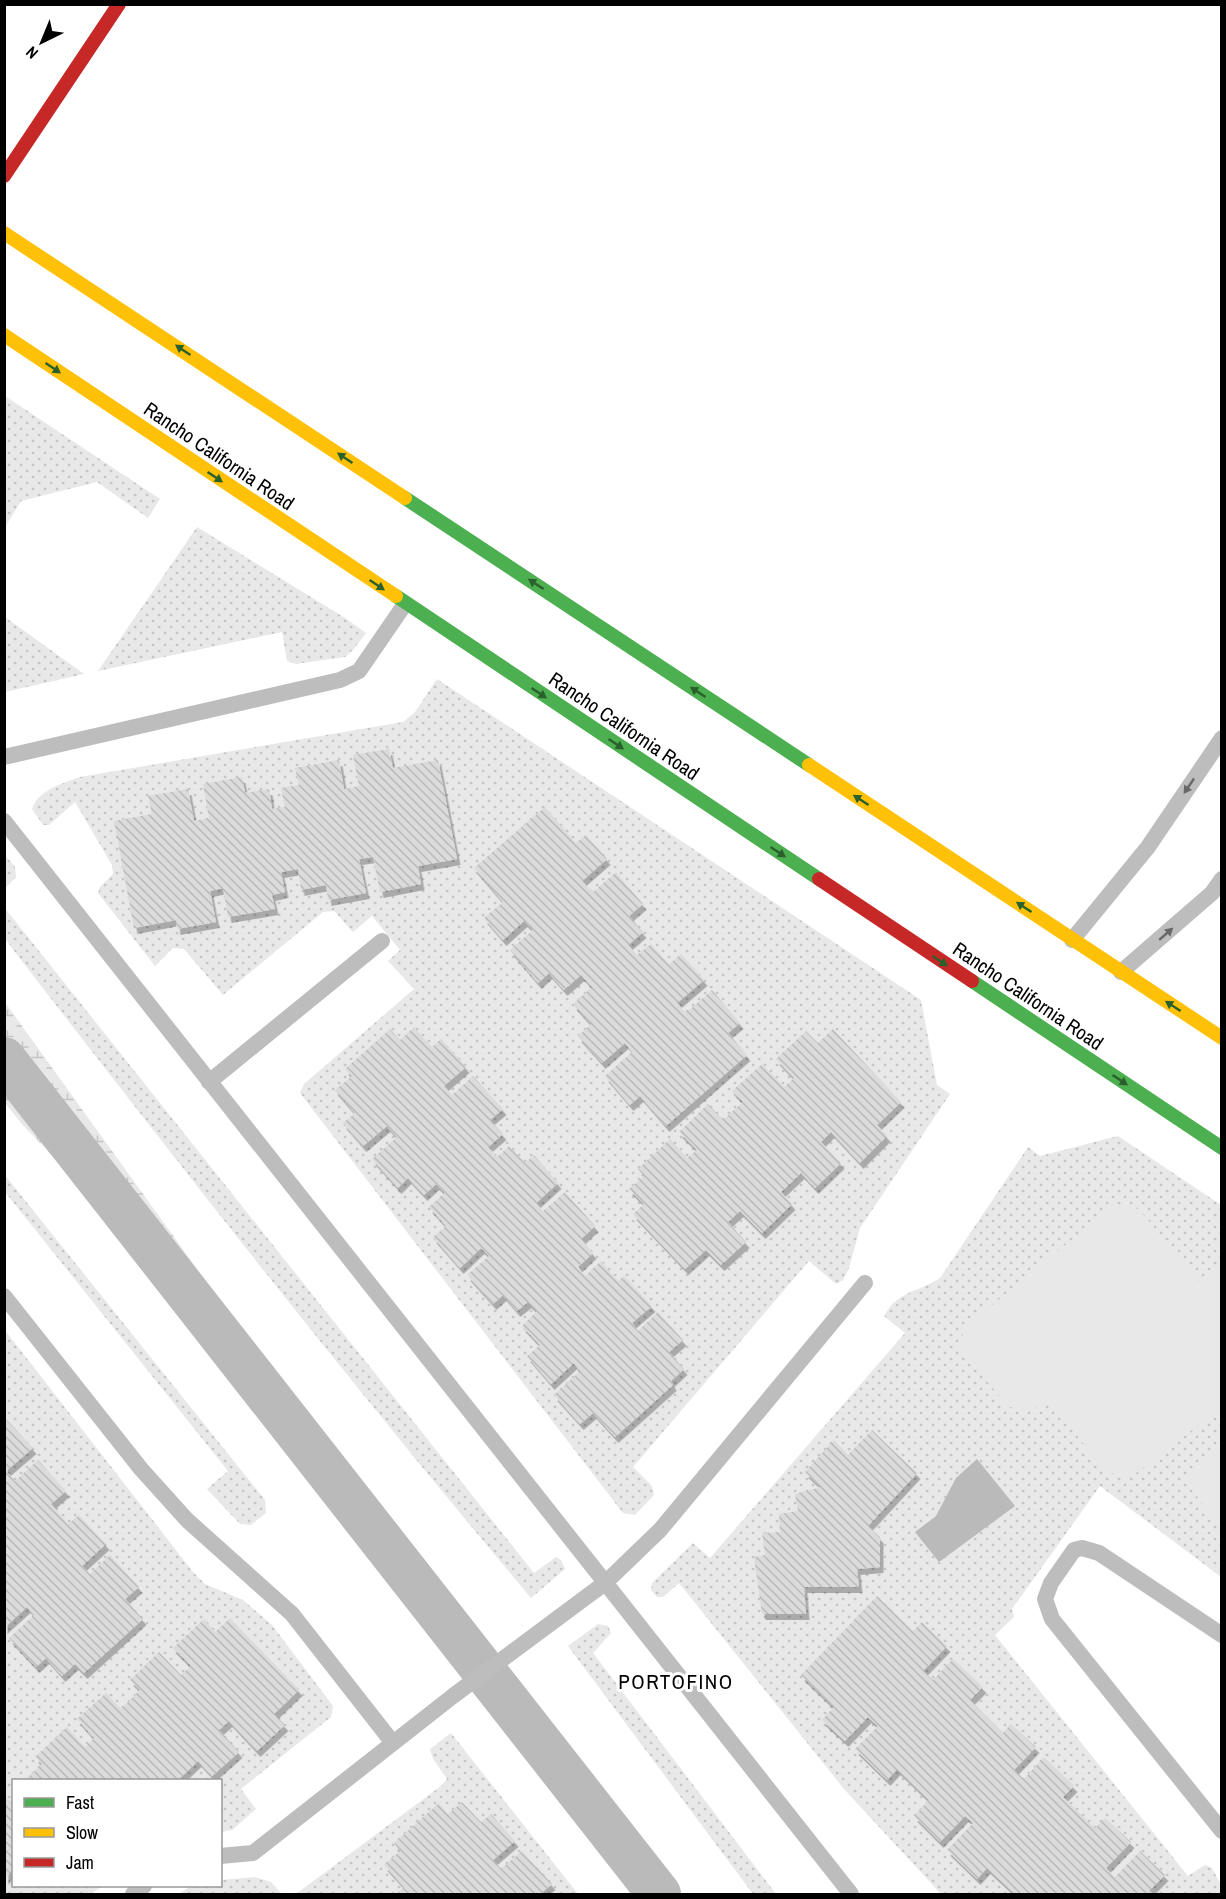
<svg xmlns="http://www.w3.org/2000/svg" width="1226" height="1899" font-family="'Archivo Narrow',sans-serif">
<defs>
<pattern id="grass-dots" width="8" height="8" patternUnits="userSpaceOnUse" patternTransform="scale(1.5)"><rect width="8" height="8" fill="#e8e8e8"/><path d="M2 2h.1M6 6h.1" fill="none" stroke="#c5c5c5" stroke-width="1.8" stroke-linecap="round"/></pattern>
<pattern id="wetland-marsh" width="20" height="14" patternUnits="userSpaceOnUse" patternTransform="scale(1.5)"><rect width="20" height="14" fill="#e8e8e8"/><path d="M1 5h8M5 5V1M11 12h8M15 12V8" fill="none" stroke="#c5c5c5"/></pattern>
<pattern id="building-back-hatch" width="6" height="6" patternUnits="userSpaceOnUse" patternTransform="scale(1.5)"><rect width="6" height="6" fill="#dbdbdb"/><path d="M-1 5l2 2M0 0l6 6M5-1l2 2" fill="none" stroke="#bababa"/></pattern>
<filter id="shadow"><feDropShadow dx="3.5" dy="6" stdDeviation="0" flood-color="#0004"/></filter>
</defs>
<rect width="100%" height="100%" fill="#fff"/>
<g fill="url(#grass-dots)">
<path d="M5 396 160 499 148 518 97 482 21 501 5 527Z"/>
<path d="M197 527 345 618 366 633 353 650 345 657 296 664 287 661 282 632 98 671Z"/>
<path d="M5 617 84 674 5 692Z"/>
<path d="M437 679 921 1000 937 1085 950 1094 860 1228 849 1268 843 1280 836 1284 809 1261 633 1467 652 1486 654 1495 635 1515 623 1513 300 1093 304 1084 414 989 388 961 400 950 372 916 353 932 334 911 323 912 223 995 184 949 173 948 155 966 98 893 100 887 113 874 112 865 75 802 49 825H43L32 809C39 789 62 784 80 777L403 722 415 712Z"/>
<path d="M5 855 15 867 16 877 5 888Z"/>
<path d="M4 907 534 1573 556 1557 561 1560 565 1569 531 1598C350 1383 176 1161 5 939Z"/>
<path d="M1118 1136 1221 1205V1577L1100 1486 1012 1609 1014 1617 995 1635 1188 1876 1205 1865 1212 1868 1221 1885V1894H941L844 1789 679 1583 663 1597H657L651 1590 652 1583 693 1543 710 1558 905 1333 884 1316C898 1290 918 1293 940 1278L1028 1147 1040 1156Z"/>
<path d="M4 1174 265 1500 266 1513 251 1525 240 1524 207 1489 228 1471 5 1192Z"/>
<path d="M4 1329 193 1572 205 1584 243 1600 272 1625 333 1706 331 1717 241 1789 256 1809 232 1830 221 1832 220 1780H14V1886H103L90 1894H5Z"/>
<path d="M598 1624 608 1626 611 1633 593 1653 776 1894H753L568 1646Z"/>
<path d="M451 1733 578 1894H296L441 1786 447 1779 433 1759 430 1749Z"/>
<path d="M255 1877 271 1882 282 1894H179L191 1886H220L221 1880Z"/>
</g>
<path fill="url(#wetland-marsh)" d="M4 1001 290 1398 468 1630 678 1894H645L388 1569 313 1467 150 1258 21 1123 5 1103Z"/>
<g fill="#e8e8e8">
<path d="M1114 1205 1139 1209 1200 1283 1212 1273 1221 1274V1408L1131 1477 1105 1472 1050 1400 1033 1409 1008 1407 960 1348 964 1328Z"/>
<path d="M1221 1449V1528L1183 1478Z"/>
</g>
<path fill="#bababa" d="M977 1459 1015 1506 939 1562 915 1532 936 1516 956 1478Z"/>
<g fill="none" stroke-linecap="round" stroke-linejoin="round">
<path stroke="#bababa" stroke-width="44" d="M4 1059 659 1894"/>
</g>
<g fill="url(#building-back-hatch)" filter="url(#shadow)">
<path d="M389 749 393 768 438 760 457 859 418 866 421 884 380 892 373 857 359 859 366 893 328 900 326 885 301 890 298 869 281 872 285 892 272 895 275 909 228 917 223 888 210 891 216 922 177 929 176 920 134 928 114 821 152 814 148 796 188 789 194 821 209 818 203 784 242 777 245 793 269 789 272 809 285 807 281 788 299 785 295 768 339 760 344 789 359 786 353 755Z"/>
<path d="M545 807 576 843 586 835 607 859 582 881 593 892 616 872 643 904 629 916 643 932 628 945 637 955 651 944 669 964 681 954 704 980 677 1003 686 1013 712 990 740 1023 728 1033 747 1055 666 1126 640 1096 630 1105 605 1076 632 1052 625 1043 602 1063 578 1036 591 1024 573 1004 592 987 581 975 564 990 549 973 538 983 510 950 533 930 524 921 503 940 484 918 503 902 474 868Z"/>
<path d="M414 1027 432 1047 441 1039 466 1067 444 1086 452 1095 473 1076 503 1109 490 1120 503 1134 488 1147 497 1157 509 1146 525 1163 534 1155 558 1183 536 1203 543 1211 565 1192 595 1226 581 1239 593 1253 578 1267 585 1276 601 1261 618 1281 624 1276 652 1306 632 1323 638 1331 658 1312 683 1340 669 1352 684 1369 671 1381 673 1385 615 1437 593 1413 580 1424 554 1395 580 1371 574 1363 551 1384 527 1356 540 1345 522 1326 537 1311 528 1302 517 1311 503 1295 493 1304 467 1275 489 1256 481 1248 460 1268 433 1237 446 1226 429 1207 445 1193 436 1184 424 1195 408 1178 398 1188 372 1159 397 1137 387 1126 363 1146 343 1123 355 1113 335 1090 352 1076 345 1069 390 1029 400 1040Z"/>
<path d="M833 1029 901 1102 877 1125 887 1136 860 1163 831 1132 821 1142 841 1163 815 1188 801 1173 781 1192 792 1204 762 1233 740 1211 728 1222 746 1242 721 1265 706 1250 685 1269 633 1214 644 1204 629 1189 644 1176 638 1169 670 1139 687 1158 697 1150 679 1132 708 1104 723 1120 743 1102 732 1091 762 1064 784 1087 794 1078 776 1059 806 1031 818 1043Z"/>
<path d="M7 1420 33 1448 6 1471 15 1481 38 1460 66 1491 51 1504 68 1524 79 1515 106 1544 82 1566 90 1574 110 1555 139 1587 125 1599 143 1619 84 1673 75 1664 62 1676 46 1658 36 1667 9 1638 34 1615 27 1607 4 1628V1422Z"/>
<path d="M872 1430 917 1473 868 1526 880 1537V1567L857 1569 859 1587H804L806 1614H762L754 1557 765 1555 762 1533 780 1532 779 1514 798 1511 795 1494 821 1487 805 1472 834 1440 848 1455Z"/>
<path d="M877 1596 913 1631 922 1622 947 1646 923 1671 933 1680 953 1659 983 1687 970 1700 1003 1733 1011 1724 1036 1747 1014 1770 1024 1779 1044 1757 1074 1786 1063 1797 1095 1828 1105 1818 1131 1842 1106 1868 1115 1877 1140 1851 1165 1875 1149 1891 1153 1894H1015L987 1868 977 1879 947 1850 973 1823 965 1816 940 1842 914 1816 929 1800 897 1769 887 1780 855 1749 878 1726 868 1717 845 1741 822 1720 834 1707 801 1675Z"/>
<path d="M230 1618 299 1690 274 1714 285 1725 257 1751 229 1721 219 1730 239 1752 212 1776 198 1761 178 1780H29L27 1778 42 1764 35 1757 67 1727 85 1747 94 1738 77 1719 106 1693 121 1709 140 1690 130 1680 159 1652 181 1675 191 1666 173 1648 204 1619 215 1632Z"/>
<path d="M5 1798 14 1804V1822L11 1826 14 1828V1867L5 1879Z"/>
<path d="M462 1802 481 1822 491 1814 515 1841 493 1860 501 1869 522 1851 552 1884 540 1894H396L404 1887 384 1865 400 1851 394 1843 439 1803 448 1814Z"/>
</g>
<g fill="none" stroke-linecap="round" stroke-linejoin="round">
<g stroke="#bdbdbd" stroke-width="16">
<path d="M4 757 340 680 359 671 405 604"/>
<path d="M4 821 851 1894"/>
<path d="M1072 940 1148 847 1222 738"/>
<path d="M1121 972 1212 893 1222 879"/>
<path d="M209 1082 382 941"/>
<path d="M4 1296 141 1469 187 1520 292 1614 393 1743"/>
<path d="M1222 1635 1099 1553 1082 1548 1074 1550 1051 1583 1045 1599 1052 1619 1222 1831"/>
<path d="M220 1856 253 1853 453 1696 605 1583 660 1530 865 1283"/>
<path d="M133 1894 144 1886"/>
</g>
<g stroke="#4caf50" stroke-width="14">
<path d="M405 498 809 765"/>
<path d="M396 596 819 879"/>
<path d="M972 981 1222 1148"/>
</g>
<g stroke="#ffc107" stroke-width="14">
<path d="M4 233 405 498"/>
<path d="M4 335 396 596"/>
<path d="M809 765 1222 1038"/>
</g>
<g stroke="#c62828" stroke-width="14">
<path d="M4 176 119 4"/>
<path d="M819 879 972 981"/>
</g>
</g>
<defs><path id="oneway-solid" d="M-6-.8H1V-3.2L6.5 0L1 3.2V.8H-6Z" transform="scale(1.5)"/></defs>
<g fill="#2a602c">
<use href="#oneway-solid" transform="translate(183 350) rotate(-146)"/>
<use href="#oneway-solid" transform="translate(53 368) rotate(34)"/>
<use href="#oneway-solid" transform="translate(345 458) rotate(-146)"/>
<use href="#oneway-solid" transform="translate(215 477) rotate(34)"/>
<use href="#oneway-solid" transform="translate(536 584) rotate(-147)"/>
<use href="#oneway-solid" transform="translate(377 585) rotate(34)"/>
<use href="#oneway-solid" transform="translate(698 692) rotate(-147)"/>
<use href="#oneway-solid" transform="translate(539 693) rotate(34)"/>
<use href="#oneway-solid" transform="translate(616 744) rotate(34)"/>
<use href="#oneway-solid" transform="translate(861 800) rotate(-147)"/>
<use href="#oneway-solid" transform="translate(778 852) rotate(34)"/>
<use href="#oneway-solid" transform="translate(1024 907) rotate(-147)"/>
<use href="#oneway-solid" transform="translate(940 961) rotate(34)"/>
<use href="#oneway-solid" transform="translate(1173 1006) rotate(-147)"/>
<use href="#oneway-solid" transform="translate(1120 1080) rotate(34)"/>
</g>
<g fill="#686868">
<use href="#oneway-solid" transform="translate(1189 786) rotate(124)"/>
<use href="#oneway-solid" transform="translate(1166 934) rotate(-41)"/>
</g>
<g text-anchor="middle" stroke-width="6" stroke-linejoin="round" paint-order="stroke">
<g font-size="20" fill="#000" stroke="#fff">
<text transform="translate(219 456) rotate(34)" y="7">Rancho California Road</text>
<text transform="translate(624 726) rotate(34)" y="7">Rancho California Road</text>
<text transform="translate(1028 996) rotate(34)" y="7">Rancho California Road</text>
</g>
<g font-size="21" letter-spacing="1.5" fill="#000" stroke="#fff">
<text x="676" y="1689">PORTOFINO</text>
</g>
</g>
<rect width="1226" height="1899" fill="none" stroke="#000000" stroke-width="12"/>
<rect x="12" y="1779" width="210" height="108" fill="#ffffff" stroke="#999999" stroke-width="1.5"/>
<rect x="24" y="1798" width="30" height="9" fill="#4caf50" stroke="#999999" stroke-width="1.5"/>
<text x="66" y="1809" font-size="18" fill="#000000">Fast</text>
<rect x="24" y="1828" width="30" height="9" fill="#ffc107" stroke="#999999" stroke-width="1.5"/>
<text x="66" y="1839" font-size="18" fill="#000000">Slow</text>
<rect x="24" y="1858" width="30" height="9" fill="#c62828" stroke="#999999" stroke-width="1.5"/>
<text x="66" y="1869" font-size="18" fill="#000000">Jam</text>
<g transform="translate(42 42) rotate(223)" stroke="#ffffff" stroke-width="4.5" paint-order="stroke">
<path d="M0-4.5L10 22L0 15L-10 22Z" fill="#000000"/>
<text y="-9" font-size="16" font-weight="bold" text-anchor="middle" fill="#000000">N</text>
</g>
</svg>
